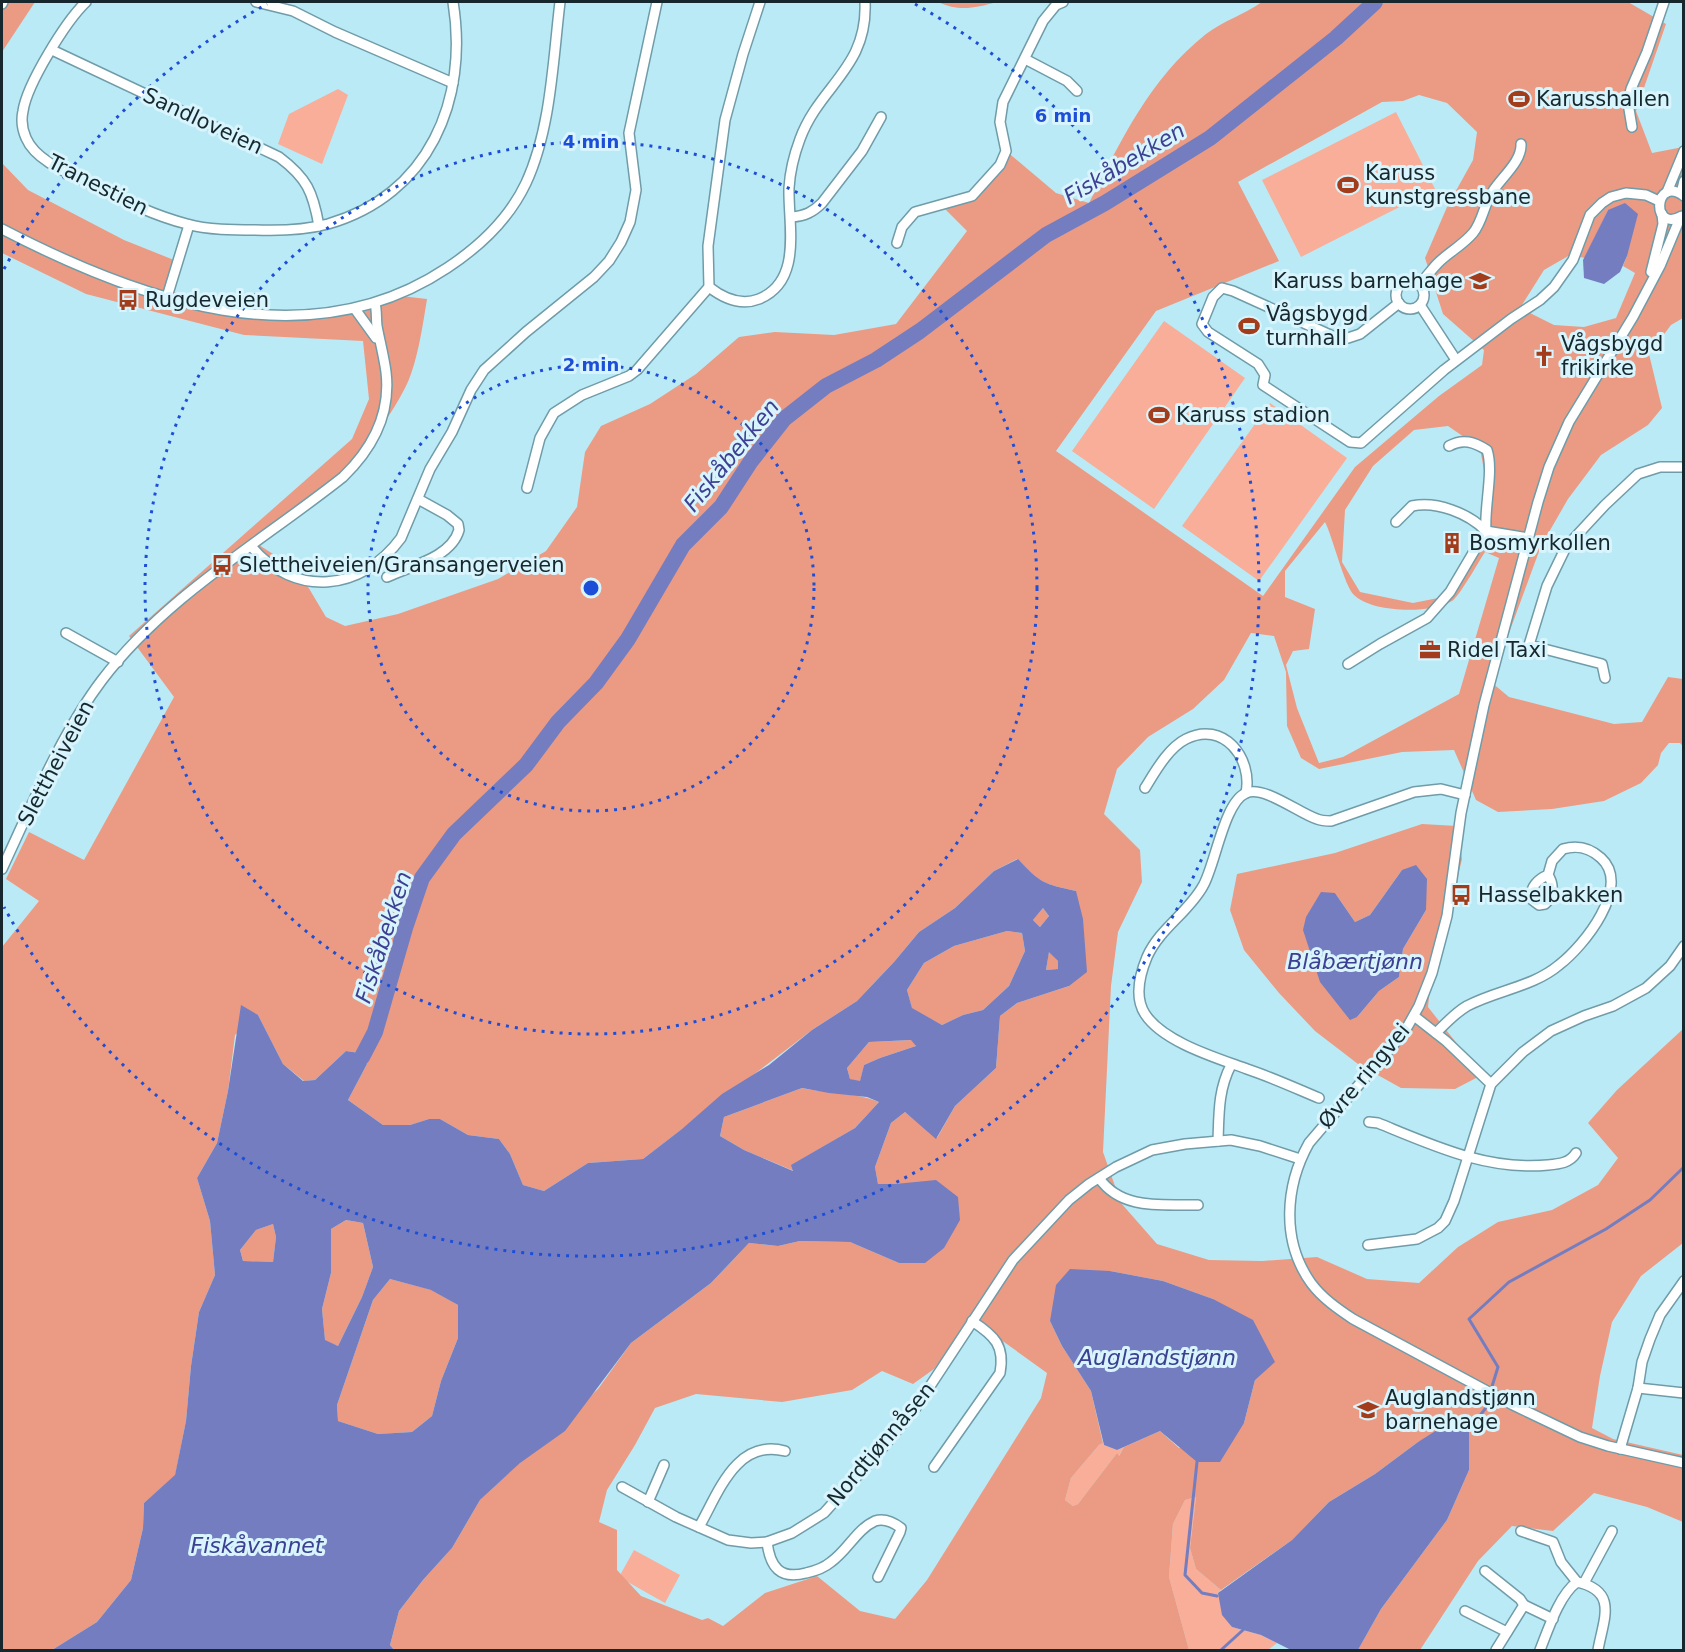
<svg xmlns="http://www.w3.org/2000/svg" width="1685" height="1652" font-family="'DejaVu Sans',sans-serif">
<rect width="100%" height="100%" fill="#bbeaf7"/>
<g fill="#f8ae98">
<path d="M338 89 348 95 322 164 278 144 289 114Z"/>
<path d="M1396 112 1435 189 1301 257 1262 180Z"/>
<path d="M1164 321 1245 378 1154 509 1072 451Z"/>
<path d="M1270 403 1347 458 1259 581 1182 526Z"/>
<path d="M1103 1443 1104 1445 1117 1450 1124 1447 1118 1457 1117 1453 1078 1504 1073 1506 1065 1500 1071 1478 1099 1445Z"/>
<path d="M1196 1497 1190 1548 1196 1569 1221 1590 1218 1593 1232 1627 1261 1635 1277 1643 1268 1650H1189L1169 1577 1173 1524 1185 1500Z"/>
<path d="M634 1550 680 1575 665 1603 619 1577Z"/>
</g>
<g fill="#eb9b83" fill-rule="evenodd">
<path d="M2 2H35L2 52Z"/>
<path d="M938 2H997C975 8 959 12 938 2Z"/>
<path d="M1262 2H1628L1666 24 1636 111 1652 153 1683 147V318L1671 325 1649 354 1662 408 1648 425 1601 455 1568 499 1541 546 1491 682 1509 697 1614 724 1642 722 1668 677 1683 679V746L1680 743H1669L1661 753 1658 765 1641 783 1604 801 1552 809 1498 812 1476 800 1454 750 1402 752 1319 769 1301 758 1287 726 1286 672 1274 636 1251 633 1224 680 1193 709 1148 737 1117 769 1104 814 1140 850 1142 882 1118 932 1111 986 1103 1152 1121 1203 1157 1244 1209 1260 1262 1261 1317 1257 1367 1279 1419 1283 1458 1247 1498 1222 1552 1210 1598 1185 1618 1158 1588 1123 1617 1090 1683 1029V1243L1641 1276 1612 1322 1600 1376 1592 1428 1613 1439 1683 1455V1522L1647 1507 1594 1493 1553 1531 1512 1526 1478 1561 1420 1650H1358L1381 1609 1447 1520 1469 1470V1424L1418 1442 1375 1474 1329 1502 1292 1540 1221 1590 1196 1569 1190 1548 1196 1497 1185 1500 1173 1524 1169 1577 1189 1650H394L390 1645 399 1611 423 1580 452 1548 480 1500 598 1389 631 1343 711 1283 749 1243 778 1246 800 1241 850 1242 899 1263H925L895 1184H878L875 1167 891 1123 905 1112 937 1138 955 1106 996 1068 1000 1016 1017 1003 1069 986 1076 891C1044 884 1040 883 1017 859L994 871 955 908 919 932 894 962 857 1001 812 1030 643 1159 588 1163 544 1191 523 1185 510 1154 499 1139 468 1135 440 1119H429L410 1125H383L348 1100 367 1064 359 1053 346 1051 315 1080 304 1081 283 1064 258 1015 235 1035 228 1091 217 1143 197 1178 210 1221 215 1275 199 1312 191 1366 186 1421 175 1476 144 1503 143 1528 131 1580 97 1622 52 1650H2V947L39 901 6 879 29 832 84 860 174 697 129 636 352 439 369 399 363 341 244 335 86 294 2 253V163L28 190 124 240 174 260 166 286 190 302 243 317 295 321 350 313 401 296 427 299C423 324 417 366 405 388 371 455 314 497 259 545L298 570 326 617 345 626 398 614 498 579 546 551 577 507 585 452 601 426 650 404 696 374 739 337 775 332 834 335 896 324 967 231 943 207 967 196 993 180 1005 150 1056 193 1089 203C1121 141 1149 79 1206 34 1223 21 1245 14 1262 2ZM1419 95 1447 103 1477 132 1473 160 1447 207 1425 258 1443 314 1484 350 1482 365 1439 396 1355 467 1263 596 1056 451 1156 311 1279 261 1238 182 1382 102 1403 101ZM1608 210 1627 256 1623 266 1635 273 1616 318 1584 327 1554 325 1520 308 1544 270 1570 255 1585 258ZM1448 426 1480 448 1487 487 1475 544 1448 596 1413 603 1360 592 1342 562 1345 510 1373 466 1414 430ZM1325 522C1333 538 1344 585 1354 595 1372 613 1431 614 1452 601 1459 597 1479 561 1485 552L1499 558 1459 694 1343 757 1319 763 1297 708 1286 665 1293 651 1309 649 1315 609 1285 597V571ZM1110 1271 1163 1281 1213 1299 1255 1380 1244 1423 1179 1448 1160 1431 1124 1447 1119 1456 1117 1453 1078 1504 1073 1506 1065 1500 1071 1478 1099 1445 1103 1443 1091 1391 1062 1346 1050 1321ZM967 1325 1004 1342 1047 1373 1041 1398 927 1580 895 1619 860 1611 817 1576 765 1593 723 1626 708 1618 702 1620 641 1596 617 1570V1530L599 1522 607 1490 635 1445 655 1408 696 1394 782 1402 852 1390 882 1371 913 1384 934 1369Z"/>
<path d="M1422 824 1457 826 1462 859 1450 910 1433 960 1428 1007 1458 1045 1478 1077 1455 1089 1401 1088 1358 1064 1315 1031 1279 993 1244 950 1230 910 1237 874 1335 853ZM1402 870 1426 910 1403 949 1399 977 1379 991 1357 1017 1335 893 1355 922 1370 915Z"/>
<path d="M1043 908 1049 916 1040 927 1033 920Z"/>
<path d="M1007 931 1022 933 1025 951 1009 986 983 1010 963 1015 942 1025 912 1009 907 990 924 963 954 946Z"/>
<path d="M1049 951 1058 961V969L1046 970Z"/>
<path d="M912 1040 916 1046 880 1058 864 1065 860 1082 850 1079 847 1068 869 1042Z"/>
<path d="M802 1088C826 1093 858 1093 879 1102L855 1128 792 1165 794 1171 744 1150 720 1136 724 1117Z"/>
<path d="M346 1220 363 1223 373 1267 362 1297 338 1346 325 1341 322 1309 331 1273V1229Z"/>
<path d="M273 1224 276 1237 273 1262 243 1261 240 1250 256 1230Z"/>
<path d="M390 1279 432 1290 458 1305V1338L441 1381 432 1416 412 1432 378 1434 338 1421 337 1405 373 1300Z"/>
</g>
<g fill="#747dc0" fill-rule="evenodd">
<path d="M1625 203 1638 214 1627 256 1620 272 1604 284 1584 278 1583 260 1608 210Z"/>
<path d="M1018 859C1040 883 1044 884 1076 891L1083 919 1087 972 1069 986 1017 1003 1000 1016 996 1068 955 1106 936 1139 905 1112 891 1123 875 1167 878 1184H895L936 1180 958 1197 960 1220 944 1248 925 1263H899L850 1242 800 1241 778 1246 749 1243 711 1283 631 1343 565 1431 520 1463 480 1500 452 1548 423 1580 399 1611 390 1645 394 1650H52L97 1622 131 1580 143 1528 144 1503 175 1475 186 1421 191 1366 199 1312 215 1275 210 1221 197 1178 217 1143 228 1091 241 1005 258 1015 283 1064 303 1081 315 1080 346 1051 359 1053 367 1064 348 1100 383 1125H410L429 1119H440L468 1135 499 1139 510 1154 523 1185 544 1191 588 1163 643 1159 682 1129 722 1094 769 1065 812 1030 857 1001 894 962 919 932 955 908 994 871ZM1043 908 1049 916 1040 927 1033 920ZM1007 931 1022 933 1025 951 1009 986 983 1010 963 1015 942 1025 912 1008 907 990 924 963 954 946ZM1049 952 1058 961V969L1046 970ZM911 1040 916 1046 880 1058 864 1065 860 1081 850 1079 847 1068 869 1042ZM802 1088 829 1093 867 1097 879 1102 855 1128 791 1165 793 1171 744 1150 720 1136 724 1117ZM346 1220 363 1223 373 1267 362 1297 338 1346 325 1340 322 1309 331 1273V1229ZM273 1224 276 1237 273 1262 243 1261 240 1250 256 1230ZM390 1279 431 1290 458 1305V1338L441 1381 432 1416 412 1432 378 1434 338 1421 337 1405 373 1300Z"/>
<path d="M1416 865 1427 879 1426 910 1403 949 1399 977 1379 991 1357 1017 1350 1020 1320 982 1303 930 1306 917 1321 892 1335 893 1355 922 1370 915 1402 870Z"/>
<path d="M1070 1269 1110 1271 1163 1281 1213 1299 1253 1320 1275 1362 1255 1380 1244 1423 1220 1462H1197L1160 1431 1117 1450 1104 1445 1091 1391 1062 1346 1050 1321 1056 1285Z"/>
<path d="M1469 1424V1470L1447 1520 1381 1609 1358 1650H1291L1261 1635 1232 1627 1222 1615 1218 1593 1292 1540 1329 1502 1375 1474 1418 1442 1445 1425Z"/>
</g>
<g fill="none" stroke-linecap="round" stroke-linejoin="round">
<g stroke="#747dc0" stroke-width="3">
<path d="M1469 1430 1485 1409 1498 1367 1469 1319 1509 1282 1606 1229 1650 1200 1684 1167"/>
<path d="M1197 1462 1185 1575 1202 1593 1217 1596"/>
<path d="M1221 1650 1243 1630"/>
</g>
<path stroke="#747dc0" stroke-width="16" d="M362 1057 375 1032 405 928 422 878 454 834 526 765 558 722 596 683 628 639 683 545 721 507 751 461 784 419 826 386 876 360 920 331 1046 235 1105 203 1210 138 1336 38 1375 2"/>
<defs>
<g id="minor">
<path d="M86 2C66 21 27 84 23 111 21 120 22 129 26 138 36 162 73 175 95 186 125 201 155 216 187 224 208 230 234 230 255 230 279 231 305 230 328 224 429 195 469 100 453 2"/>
<path d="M256 2 293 11 335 32 453 83"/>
<path d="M2 4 3 2"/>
<path d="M52 50 279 157C307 178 313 192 319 226"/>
<path d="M1025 59 1067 81 1077 91"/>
<path d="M1632 127 1628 103 1631 89 1647 52 1664 2"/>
<path d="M1667 192 1684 151"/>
<path d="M1681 193 1684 181"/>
<path d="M1682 216C1650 234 1654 174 1684 196"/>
<path d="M792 217C805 216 813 212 822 203L862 151 881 117"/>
<path d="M1680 218 1660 266 1633 317 1569 422 1549 467 1538 502 1484 705 1461 813 1447 916 1432 973 1419 1006 1405 1031 1309 1143C1285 1186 1281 1241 1311 1283 1322 1298 1338 1309 1353 1319L1513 1405 1580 1437 1608 1446 1684 1463"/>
<path d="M2 229C137 299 306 362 447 268 479 247 509 219 526 183 551 129 553 60 560 2"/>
<path d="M897 243 902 227 915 212 972 196 1000 165 1006 151 1000 122 1003 102 1043 21 1056 5 1063 2"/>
<path d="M1651 272 1663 224 1662 214"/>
<circle cx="1410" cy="295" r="14"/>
<path d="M1419 284C1426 278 1431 270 1438 263 1449 252 1463 245 1473 233 1483 221 1484 203 1493 191 1502 177 1522 161 1521 144"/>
<path d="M709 287C723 298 741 306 759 299 803 281 788 225 789 188 790 171 794 155 800 139 820 85 868 68 865 2"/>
<path d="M167 297 189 225"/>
<path d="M1399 303 1360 334 1348 338H1337L1233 291 1222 288 1213 297 1202 324 1208 332 1258 364 1265 375 1263 385 1350 442 1361 443 1444 370 1511 319 1540 300 1554 287 1573 260 1590 215 1602 203 1611 197 1626 193 1646 195 1659 201"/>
<path d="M1420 305 1456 360"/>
<path d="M355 309 376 338"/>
<path d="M1449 446C1463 438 1474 442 1487 450 1494 471 1484 507 1486 531"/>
<path d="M527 488 540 438 554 413 582 395 629 376 637 370 709 287 708 246 725 120 743 54 760 2"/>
<path d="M1396 522 1412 506C1437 501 1468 513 1486 531"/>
<path d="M251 546C295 599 362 591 401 538L430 469 452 432 471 390 484 370 526 332 594 277 609 261 621 242 630 222 636 190 629 133 657 2"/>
<path d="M387 577C410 566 451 558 459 530L458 524 447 515 418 499"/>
<path d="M66 633 118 662"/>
<path d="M1348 664 1380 644 1427 618 1450 592 1486 531 1528 538"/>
<path d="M1605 678 1602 664 1529 645 1547 586 1566 547 1605 505 1638 474 1660 467H1684"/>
<path d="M1145 788C1155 772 1168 748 1186 739 1223 720 1253 758 1246 793"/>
<path d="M2 869C31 807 61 734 102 680 166 596 261 542 343 477 372 449 391 414 386 372 384 357 380 342 377 326 376 318 377 311 375 303"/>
<path d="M1414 1016 1446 1041 1491 1084"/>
<path d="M1436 1033C1446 1023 1455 1013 1467 1006 1497 990 1533 987 1559 965 1584 946 1632 886 1601 858 1589 847 1577 845 1563 849L1552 861 1548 875C1554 884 1554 896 1545 904L1539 905 1531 899C1530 887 1538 879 1548 875"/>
<path d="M1319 1098C1295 1088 1271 1077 1247 1069 1217 1058 1163 1042 1145 1014 1134 997 1140 974 1147 957 1160 928 1188 913 1203 886 1215 866 1224 802 1246 793 1264 785 1300 814 1317 819 1322 821 1326 821 1331 821L1414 792 1441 789 1465 795"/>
<path d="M1369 1122 1378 1123C1432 1145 1487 1171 1548 1165 1559 1164 1570 1163 1576 1153"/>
<path d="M1218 1141C1219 1114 1218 1090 1231 1065"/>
<path d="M1099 1178C1122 1211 1163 1204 1198 1205"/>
<path d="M1368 1245 1417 1239 1438 1228 1445 1221 1454 1201 1491 1084 1523 1052 1551 1031 1584 1016 1613 1006 1646 988 1670 966 1684 946"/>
<path d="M1638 1388 1684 1393"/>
<path d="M1620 1449 1638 1388 1642 1362 1650 1339 1660 1315 1684 1281"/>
<path d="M934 1467 1000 1373C1005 1346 995 1336 972 1321"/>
<path d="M622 1487 676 1517 728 1540 751 1543 767 1542 792 1533 824 1513 879 1452 915 1409 1013 1260 1069 1200 1089 1184 1116 1167 1152 1150 1185 1144 1231 1140 1260 1146 1300 1159"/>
<path d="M648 1502 664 1465"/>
<path d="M699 1527C718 1494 736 1438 785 1451"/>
<path d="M1521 1531 1553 1542 1561 1562 1577 1582"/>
<path d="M767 1542C770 1567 780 1580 806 1573 815 1571 824 1568 831 1562 847 1551 857 1529 875 1521 884 1518 893 1522 901 1528L900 1532 878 1577"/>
<path d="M1485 1571 1520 1599 1524 1605"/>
<path d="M1584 1583 1612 1531"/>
<path d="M1465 1611 1507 1632"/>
<path d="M1496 1650 1524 1605 1553 1619"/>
<path d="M1540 1650C1548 1630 1559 1595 1577 1582 1619 1591 1603 1620 1598 1650"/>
</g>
</defs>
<use href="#minor" stroke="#6f9ca8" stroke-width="12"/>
<use href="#minor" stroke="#fff" stroke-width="9"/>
</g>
<g fill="none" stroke="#1d4ed8" stroke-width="3" stroke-dasharray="3 6">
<circle cx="591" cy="588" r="223"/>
<circle cx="591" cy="588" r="446"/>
<path d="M4 269A668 668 0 0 1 267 4M915 4A668 668 0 1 1 4 907"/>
</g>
<defs>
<symbol id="stadium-bare" viewBox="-9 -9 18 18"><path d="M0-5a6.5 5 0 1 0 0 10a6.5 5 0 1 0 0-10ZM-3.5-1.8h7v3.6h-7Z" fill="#a33c1b" stroke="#d8f4fc" stroke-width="2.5" paint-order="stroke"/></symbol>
<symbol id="school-bare" viewBox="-9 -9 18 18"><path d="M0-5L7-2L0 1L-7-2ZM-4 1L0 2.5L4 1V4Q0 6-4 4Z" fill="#a33c1b" stroke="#d8f4fc" stroke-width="2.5" paint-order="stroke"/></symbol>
<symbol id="bus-bare" viewBox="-9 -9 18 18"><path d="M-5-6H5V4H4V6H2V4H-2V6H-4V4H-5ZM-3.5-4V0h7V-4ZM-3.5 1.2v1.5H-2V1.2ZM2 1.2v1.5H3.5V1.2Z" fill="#a33c1b" stroke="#d8f4fc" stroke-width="2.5" paint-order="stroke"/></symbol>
<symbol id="church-bare" viewBox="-9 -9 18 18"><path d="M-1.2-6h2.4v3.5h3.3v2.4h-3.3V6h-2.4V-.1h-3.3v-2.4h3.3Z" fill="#a33c1b" stroke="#d8f4fc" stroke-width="2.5" paint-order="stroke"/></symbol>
<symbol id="building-bare" viewBox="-9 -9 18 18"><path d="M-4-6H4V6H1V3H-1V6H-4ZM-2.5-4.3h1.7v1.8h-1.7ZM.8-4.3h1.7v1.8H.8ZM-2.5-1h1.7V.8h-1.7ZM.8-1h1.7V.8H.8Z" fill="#a33c1b" stroke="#d8f4fc" stroke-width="2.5" paint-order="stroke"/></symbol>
<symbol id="office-bare" viewBox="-9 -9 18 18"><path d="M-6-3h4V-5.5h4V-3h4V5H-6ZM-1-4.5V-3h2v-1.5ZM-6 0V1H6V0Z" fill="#a33c1b" stroke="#d8f4fc" stroke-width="2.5" paint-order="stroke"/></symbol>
</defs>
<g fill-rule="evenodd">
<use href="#stadium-bare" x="1504" y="84" width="30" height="30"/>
<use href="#stadium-bare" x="1333" y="170" width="30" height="30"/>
<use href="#school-bare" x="1465" y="266" width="30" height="30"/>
<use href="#bus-bare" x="113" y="285" width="30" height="30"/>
<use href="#stadium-bare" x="1234" y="311" width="30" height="30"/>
<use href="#church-bare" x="1529" y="341" width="30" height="30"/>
<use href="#stadium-bare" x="1144" y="400" width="30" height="30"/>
<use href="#building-bare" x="1437" y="528" width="30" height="30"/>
<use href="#bus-bare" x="207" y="550" width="30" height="30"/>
<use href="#office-bare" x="1415" y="635" width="30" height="30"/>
<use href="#bus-bare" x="1446" y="880" width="30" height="30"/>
<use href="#school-bare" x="1353" y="1395" width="30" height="30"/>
</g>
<g text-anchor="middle" stroke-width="6" stroke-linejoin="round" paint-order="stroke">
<g font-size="21" fill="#16282d" stroke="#d8f4fc" text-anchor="start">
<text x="1536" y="106">Karusshallen</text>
<text x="1365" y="180">Karuss<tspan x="1365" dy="24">kunstgressbane</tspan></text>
<text x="1463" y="288" text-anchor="end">Karuss barnehage</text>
<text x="145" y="307">Rugdeveien</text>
<text x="1266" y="321">Vågsbygd<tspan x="1266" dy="24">turnhall</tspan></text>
<text x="1561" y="351">Vågsbygd<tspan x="1561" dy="24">frikirke</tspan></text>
<text x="1176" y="422">Karuss stadion</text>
<text x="1469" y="550">Bosmyrkollen</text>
<text x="239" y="572">Slettheiveien/Gransangerveien</text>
<text x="1447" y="657">Ridel Taxi</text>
<text x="1478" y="902">Hasselbakken</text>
<text x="1385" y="1405">Auglandstjønn<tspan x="1385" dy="24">barnehage</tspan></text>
</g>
<g font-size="21" fill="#16282d" stroke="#d8f4fc">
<text transform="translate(203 121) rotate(25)" y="7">Sandloveien</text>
<text transform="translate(98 185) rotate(27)" y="7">Tranestien</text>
<text transform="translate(56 763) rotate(-62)" y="7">Slettheiveien</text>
<text transform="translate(1364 1076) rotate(-50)" y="7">Øvre ringvei</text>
<text transform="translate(881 1444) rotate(-50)" y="7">Nordtjønnåsen</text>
</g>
<g font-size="22" font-style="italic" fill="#3d4092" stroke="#d8f4fc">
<text transform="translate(1124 163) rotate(-31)" y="8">Fiskåbekken</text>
<text transform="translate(731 455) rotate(-51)" y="8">Fiskåbekken</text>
<text transform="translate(383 937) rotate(-72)" y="8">Fiskåbekken</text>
<text x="1355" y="969">Blåbærtjønn</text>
<text x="1157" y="1365">Auglandstjønn</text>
<text x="257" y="1553">Fiskåvannet</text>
</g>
</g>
<circle cx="591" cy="588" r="9" fill="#1d4ed8" stroke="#d8f4fc" stroke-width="3"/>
<g font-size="18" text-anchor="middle" font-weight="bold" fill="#1d4ed8" stroke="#d8f4fc" stroke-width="6" stroke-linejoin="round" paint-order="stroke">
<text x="1063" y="122">6 min</text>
<text x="591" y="148">4 min</text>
<text x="591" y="371">2 min</text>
</g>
<rect width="1685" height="1652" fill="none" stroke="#16282d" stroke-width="6"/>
</svg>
